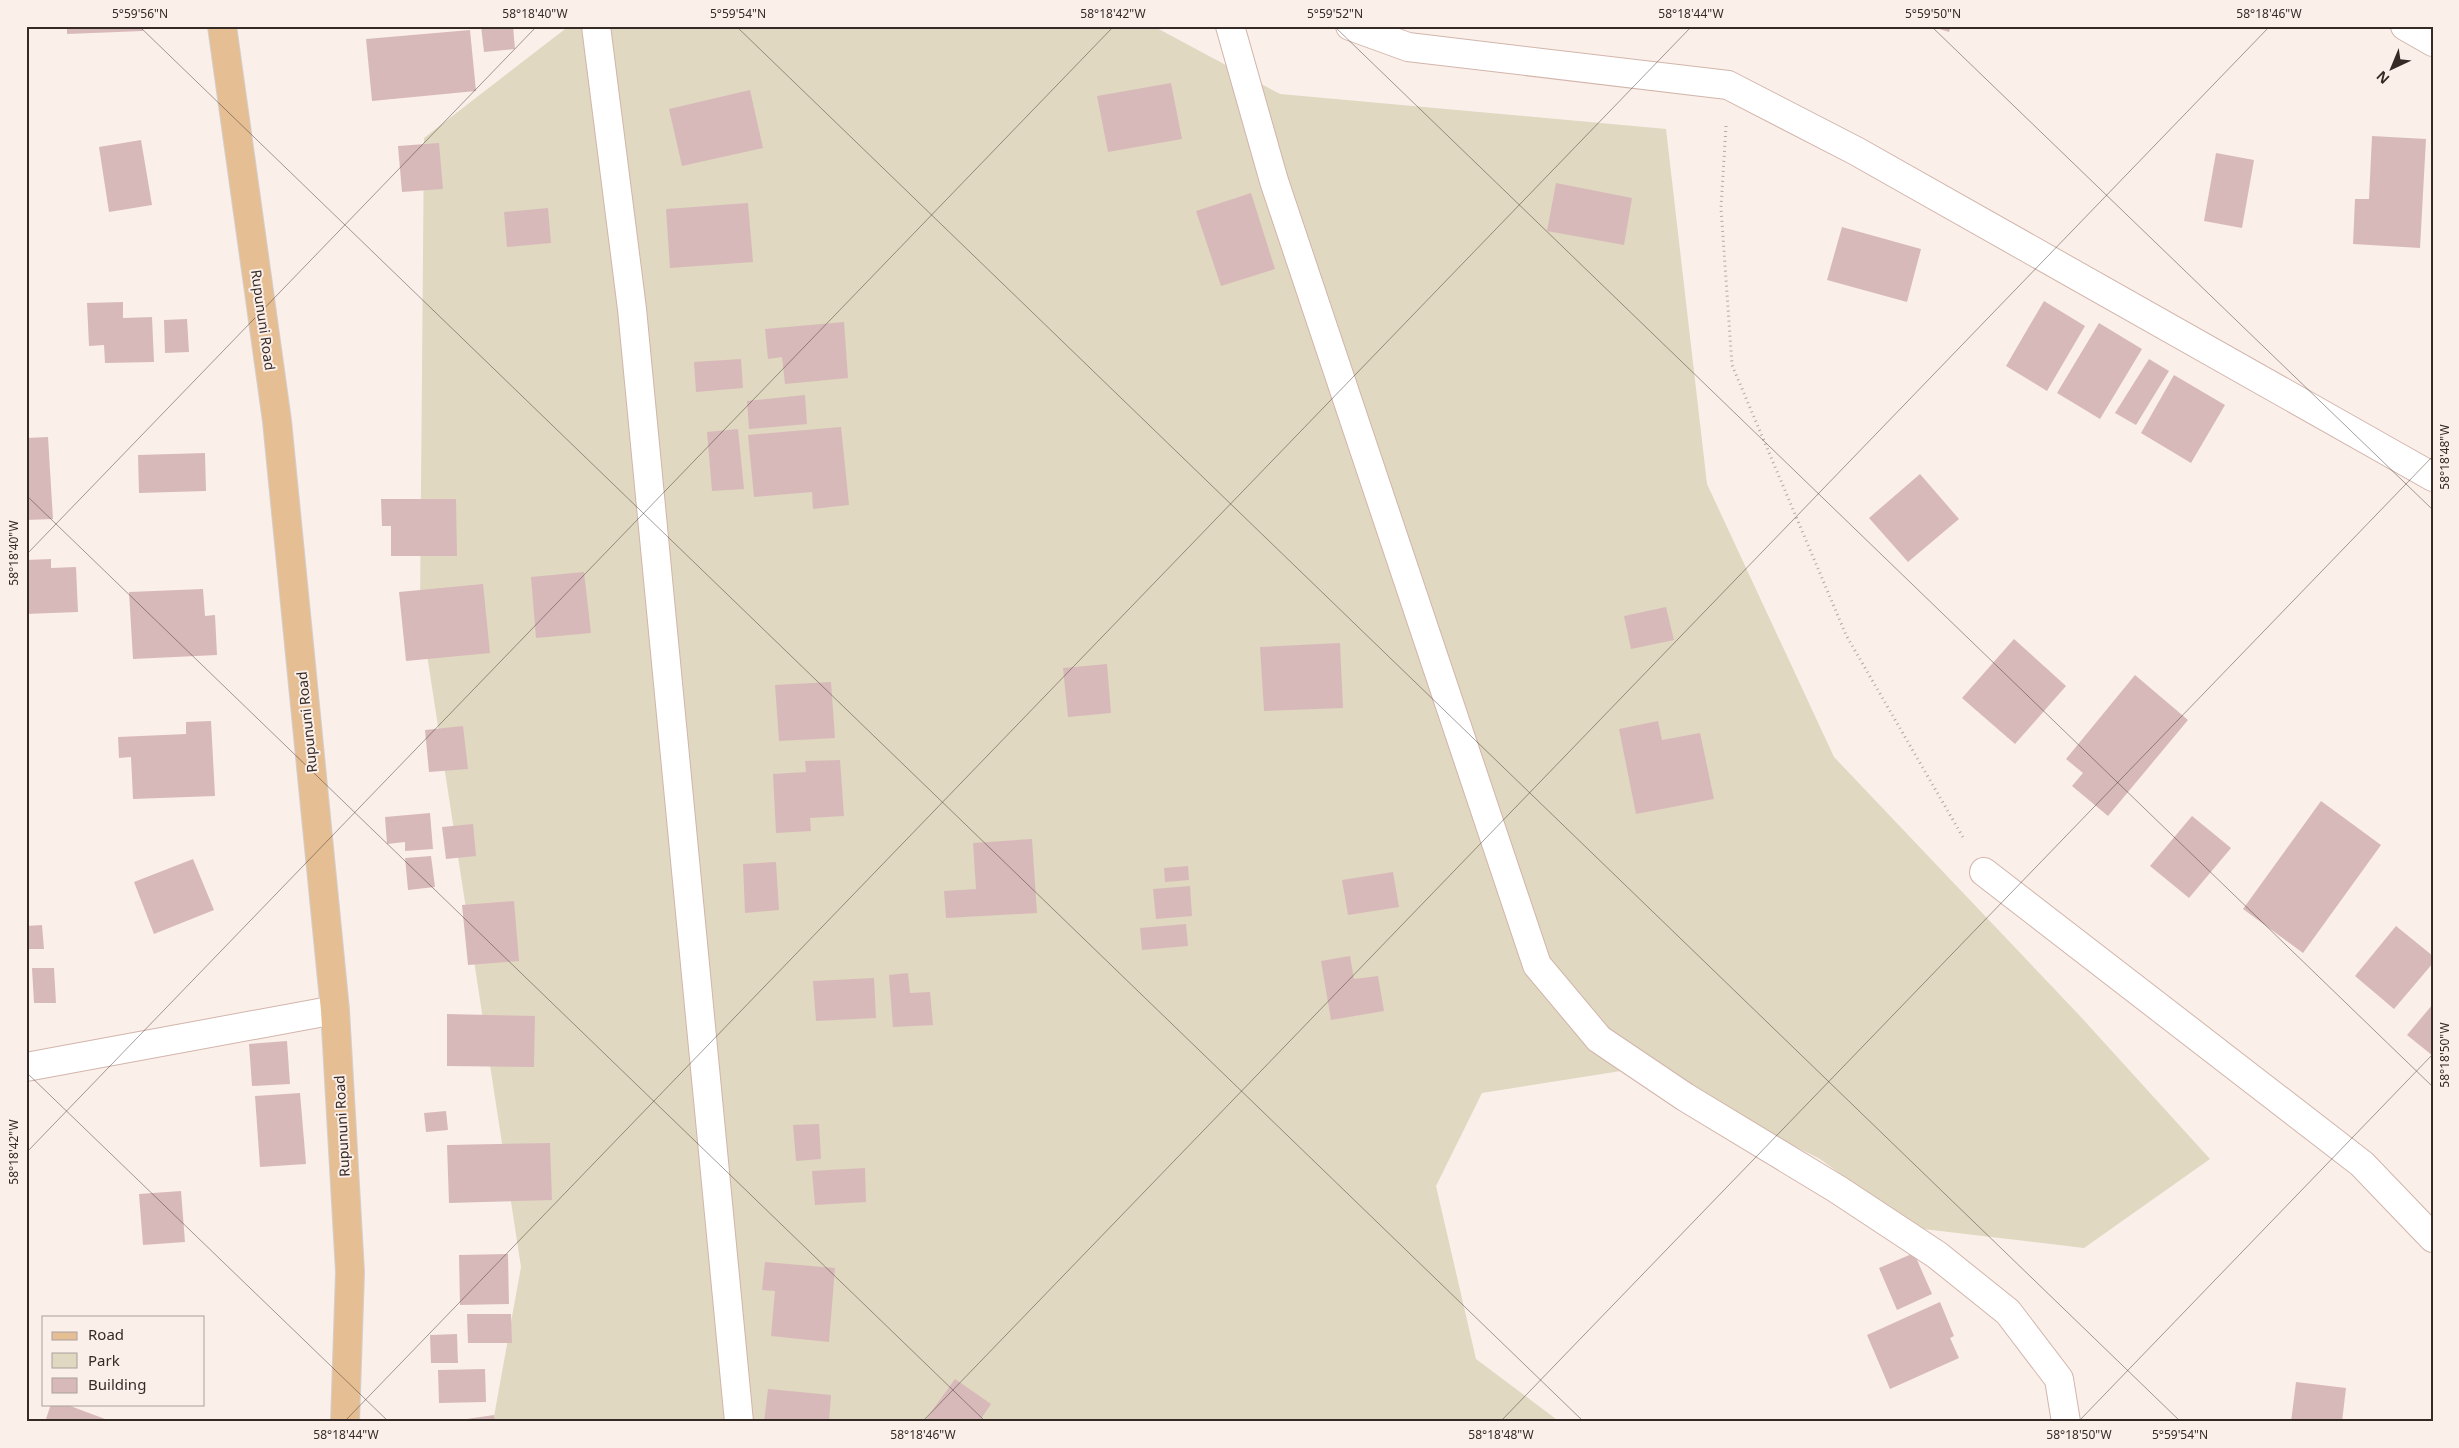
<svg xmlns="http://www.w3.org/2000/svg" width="2459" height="1448" font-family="'Noto Sans',sans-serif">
<rect width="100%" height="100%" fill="#fbefea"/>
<path fill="#e0d8c0" d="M569 26H1153L1280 94 1666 129 1707 484 1834 757 2080 1016 2210 1159 2084 1248 1915 1228 1820 1159 1640 1068 1482 1093 1436 1186 1476 1359 1560 1422H493L521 1267 420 609 424 138Z"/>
<g fill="#d8b9ba">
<path d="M67 26H143V31L67 34Z"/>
<path d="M481 26H513L515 49 484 52Z"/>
<path d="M1930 26H1951L1949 32Z"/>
<path d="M470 30 476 91 372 101 366 39Z"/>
<path d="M1171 83 1182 139 1108 152 1097 96Z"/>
<path d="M750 90 763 148 682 166 669 109Z"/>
<path d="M2372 136 2426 139 2420 248 2353 244 2355 199H2369Z"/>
<path d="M141 140 152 205 109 212 99 147Z"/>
<path d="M439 143 443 189 402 192 398 146Z"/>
<path d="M2216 153 2254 160 2242 228 2204 221Z"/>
<path d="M1556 183 1632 198 1624 245 1547 231Z"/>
<path d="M1251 193 1275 269 1221 286 1196 211Z"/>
<path d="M748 203 753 262 670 268 666 209Z"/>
<path d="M548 208 551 243 507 247 504 212Z"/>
<path d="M1842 227 1921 249 1907 302 1827 280Z"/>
<path d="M2044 301 2085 326 2047 391 2006 366Z"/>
<path d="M123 302V318L152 317 154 362 105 363 104 345 89 346 87 303Z"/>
<path d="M187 319 189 352 165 353 164 320Z"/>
<path d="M844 322 848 378 785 384 782 357 768 359 765 329Z"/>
<path d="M2099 323 2142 349 2100 419 2057 393Z"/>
<path d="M741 359 743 388 696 392 694 362Z"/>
<path d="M2149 359 2169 371 2136 425 2115 413Z"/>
<path d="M2174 375 2225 405 2191 463 2141 433Z"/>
<path d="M805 395 807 424 749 429 747 401Z"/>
<path d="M841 427 849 505 813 509 812 492 754 497 748 435Z"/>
<path d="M738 429 744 489 712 491 707 432Z"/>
<path d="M48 437 53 519 26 520V438Z"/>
<path d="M205 453 206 491 139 493 138 455Z"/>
<path d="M1920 474 1959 519 1908 562 1869 518Z"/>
<path d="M381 499H456L457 556H391V526H382Z"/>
<path d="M51 559V568L76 567 78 612 26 614V560Z"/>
<path d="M584 572 591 633 536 638 531 577Z"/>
<path d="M483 584 490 653 406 661 399 592Z"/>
<path d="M203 589 205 616 215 615 217 655 133 659 129 592Z"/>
<path d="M1666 607 1674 640 1631 649 1624 616Z"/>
<path d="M2014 639 2066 686 2015 744 1962 698Z"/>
<path d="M1340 643 1343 708 1264 711 1260 647Z"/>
<path d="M1107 664 1111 713 1068 717 1063 668Z"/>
<path d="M2135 675 2188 720 2108 816 2072 786 2083 773 2066 759Z"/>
<path d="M831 682 835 738 779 741 775 685Z"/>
<path d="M211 721 215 796 133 799 131 757 119 758 118 737 186 734V722Z"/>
<path d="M1658 721 1662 740 1700 733 1714 799 1636 814 1619 729Z"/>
<path d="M463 726 468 769 429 772 425 730Z"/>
<path d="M840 760 844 816 810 818 811 831 776 833 773 774 806 772 805 761Z"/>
<path d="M2321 801 2381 845 2303 953 2243 909Z"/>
<path d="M430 813 433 849 405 851V842L387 844 385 817Z"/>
<path d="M2192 816 2231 848 2189 898 2150 866Z"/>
<path d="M473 824 476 856 446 859 442 827Z"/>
<path d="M1032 839 1037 913 946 918 944 891 976 889 973 843Z"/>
<path d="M431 856 435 887 408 890 405 858Z"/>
<path d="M193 859 214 910 154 934 134 882Z"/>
<path d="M776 862 779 910 745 913 743 864Z"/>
<path d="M1188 866 1189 880 1165 882 1164 868Z"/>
<path d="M1393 872 1399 907 1348 915 1342 880Z"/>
<path d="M1190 886 1192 916 1156 919 1153 889Z"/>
<path d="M514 901 519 961 468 965 462 905Z"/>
<path d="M1186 924 1188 946 1142 950 1140 928Z"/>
<path d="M42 925 44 949H26V926Z"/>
<path d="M2396 926 2433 956V963L2394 1009 2355 976Z"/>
<path d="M1350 956 1354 979 1378 976 1384 1011 1331 1020 1321 961Z"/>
<path d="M32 968H54L56 1003H34Z"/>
<path d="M908 973 910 993 930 992 933 1025 893 1027 889 975Z"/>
<path d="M874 978 876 1018 816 1021 813 981Z"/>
<path d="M2433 1004V1056L2407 1035Z"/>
<path d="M447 1014 535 1016 534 1067 447 1066Z"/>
<path d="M287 1041 290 1084 252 1086 249 1044Z"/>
<path d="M300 1093 306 1164 260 1167 255 1096Z"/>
<path d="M446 1111 448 1130 426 1132 424 1113Z"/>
<path d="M819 1124 821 1159 796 1161 793 1125Z"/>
<path d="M550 1143 552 1200 449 1203 447 1145Z"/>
<path d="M865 1168 866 1202 815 1205 812 1171Z"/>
<path d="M181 1191 185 1242 143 1245 139 1194Z"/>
<path d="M1914 1253 1932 1294 1897 1310 1879 1268Z"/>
<path d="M508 1254 509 1304 460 1305 459 1255Z"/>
<path d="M765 1262 835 1268 829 1342 771 1336 775 1291 762 1290Z"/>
<path d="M1940 1302 1954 1336 1950 1338 1959 1358 1890 1389 1867 1335Z"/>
<path d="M467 1314H511L512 1343H468Z"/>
<path d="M457 1334 458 1363H431L430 1335Z"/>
<path d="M485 1369 486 1402 439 1403 438 1370Z"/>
<path d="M955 1379 991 1404 979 1422H924Z"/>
<path d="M2296 1382 2346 1388 2342 1422H2291Z"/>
<path d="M768 1389 831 1395 829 1422H764Z"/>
<path d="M51 1404H65L113 1422H45Z"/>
<path d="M494 1415 495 1422H453V1421Z"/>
</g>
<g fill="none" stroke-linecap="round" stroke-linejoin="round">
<defs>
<g id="street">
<path d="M596 26 632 309 739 1422"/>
<path d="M1230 26 1274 181 1537 965 1599 1039 1685 1097 1837 1189 1937 1255 2008 1312 2059 1379 2066 1422"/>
<path d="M1350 26 1408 47 1728 85 1856 151 2433 477"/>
<path d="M2405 26 2433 42"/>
<path d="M1984 872 2362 1164 2433 1238"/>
<path d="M26 1067 335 1010"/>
</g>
<path id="primary" d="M222 26 277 421 335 1010 350 1272 345 1422"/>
</defs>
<use href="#street" stroke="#d2b5ab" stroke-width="30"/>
<use href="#primary" stroke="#d3d0cf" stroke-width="30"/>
<path stroke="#b5a9a5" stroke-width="3" stroke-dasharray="1 4" stroke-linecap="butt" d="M1726 126 1721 208 1732 365 1846 635 1964 839"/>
<use href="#street" stroke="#fff" stroke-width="28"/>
<use href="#primary" stroke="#e5be94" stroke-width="28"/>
</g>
<path fill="none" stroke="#352a26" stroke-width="1" stroke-opacity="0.45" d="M139 26 1584 1422M736 26 2181 1422M1334 26 2433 1087M1931 26 2433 510M26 495 986 1422M26 555 537 26M26 1072 389 1422M26 1153 1114 26M344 1422 1692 26M922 1422 2270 26M1500 1422 2433 456M2078 1422 2433 1054"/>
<g text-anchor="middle" stroke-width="4" stroke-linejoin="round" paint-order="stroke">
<g font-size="14" fill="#352a26" stroke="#fbefea">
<text transform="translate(263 320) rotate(82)" y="5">Rupununi Road</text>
<text transform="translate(307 722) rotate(-96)" y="5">Rupununi Road</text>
<text transform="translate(342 1126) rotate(-93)" y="5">Rupununi Road</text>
</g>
</g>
<rect width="2459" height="1448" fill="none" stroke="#fbefea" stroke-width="55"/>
<rect x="42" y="1316" width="162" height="90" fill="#fbefea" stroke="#aca09c"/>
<rect x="52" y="1332" width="25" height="8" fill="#e5be94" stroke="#aca09c"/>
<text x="88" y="1340" font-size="15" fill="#352a26">Road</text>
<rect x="52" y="1353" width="25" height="15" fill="#e0d8c0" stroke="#aca09c"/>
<text x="88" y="1366" font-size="15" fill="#352a26">Park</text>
<rect x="52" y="1378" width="25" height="15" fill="#d8b9ba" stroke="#aca09c"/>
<text x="88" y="1390" font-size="15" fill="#352a26">Building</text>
<g transform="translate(2392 68) rotate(224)" stroke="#fbefea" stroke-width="4" paint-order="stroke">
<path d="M0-4L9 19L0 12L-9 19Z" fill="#352a26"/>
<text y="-8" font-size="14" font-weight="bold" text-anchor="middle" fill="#352a26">N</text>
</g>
<rect x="28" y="28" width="2404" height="1392" fill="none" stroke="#352a26" stroke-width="2"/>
<g font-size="12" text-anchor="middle" fill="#352a26">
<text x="140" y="18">5°59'56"N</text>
<text x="535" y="18">58°18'40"W</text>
<text x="738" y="18">5°59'54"N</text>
<text x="1113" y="18">58°18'42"W</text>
<text x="1335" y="18">5°59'52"N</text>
<text x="1691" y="18">58°18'44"W</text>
<text x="1933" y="18">5°59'50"N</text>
<text x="2269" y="18">58°18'46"W</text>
<text transform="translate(2445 457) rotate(-90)" y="4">58°18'48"W</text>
<text transform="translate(14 553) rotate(-90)" y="4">58°18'40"W</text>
<text transform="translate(2445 1055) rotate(-90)" y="4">58°18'50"W</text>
<text transform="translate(14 1152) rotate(-90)" y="4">58°18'42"W</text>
<text x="346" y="1439">58°18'44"W</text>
<text x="923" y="1439">58°18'46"W</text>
<text x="1501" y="1439">58°18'48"W</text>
<text x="2079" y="1439">58°18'50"W</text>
<text x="2180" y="1439">5°59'54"N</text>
</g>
</svg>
